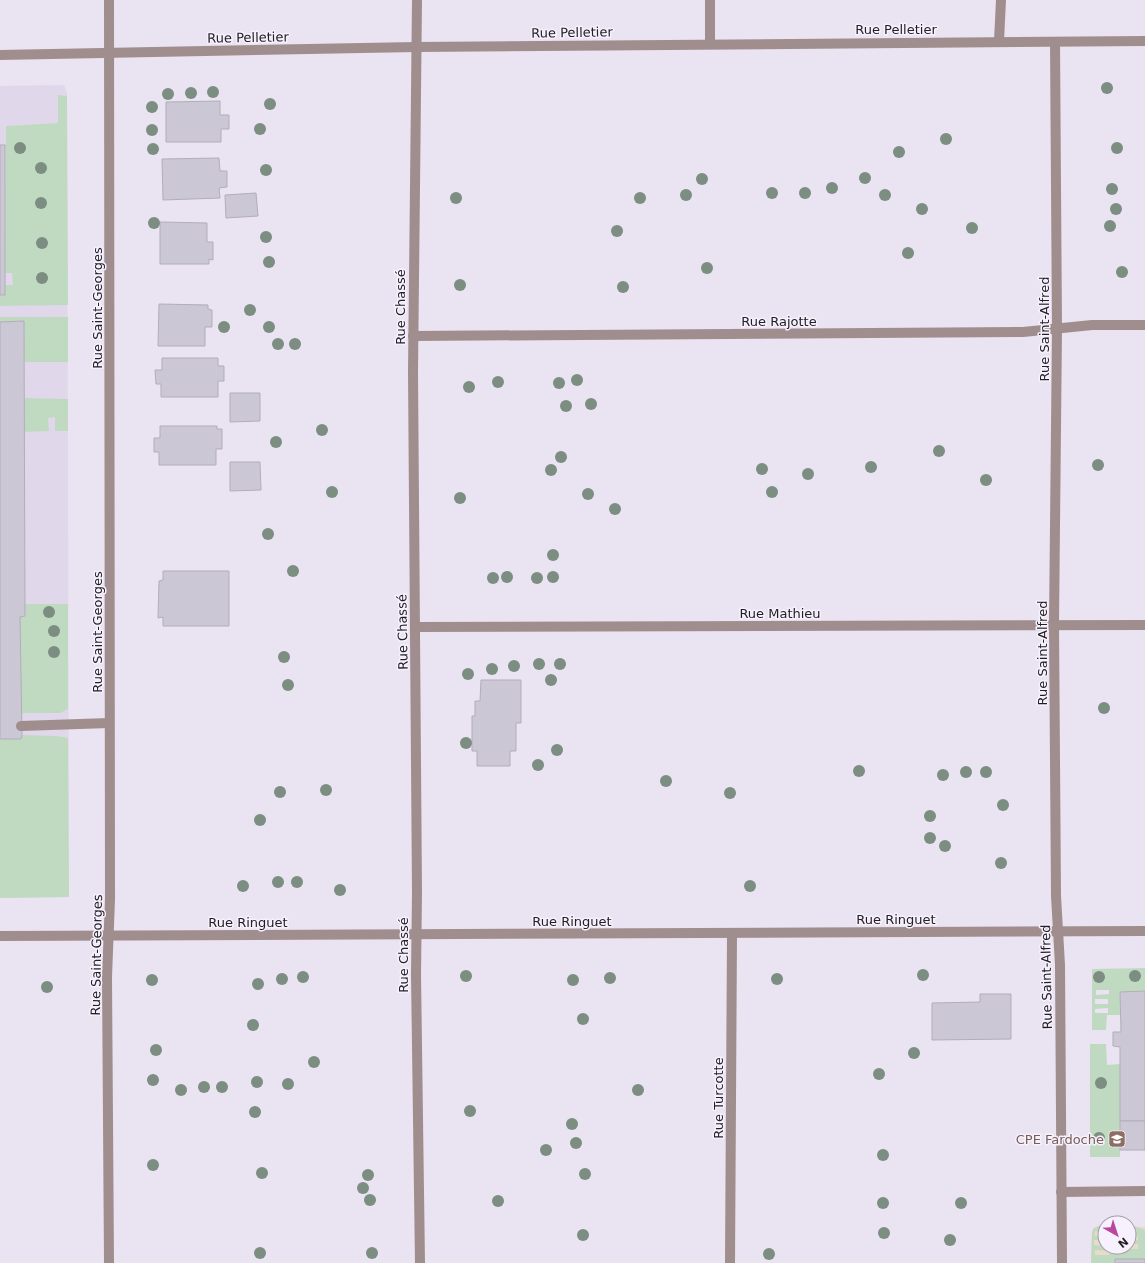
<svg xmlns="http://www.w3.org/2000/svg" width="1145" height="1263" font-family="'DejaVu Sans',sans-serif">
<rect width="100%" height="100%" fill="#eae3f1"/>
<path fill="#eadac8" d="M1099 1226H1105V1247H1129V1226L1145 1227V1263H1091L1092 1232 1094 1228Z"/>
<path fill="#e1d7eb" d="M64 85 67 93 69 897 0 898V86Z"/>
<g fill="#c0dac2" fill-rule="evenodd">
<path d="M58 95 67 96 68 305 0 306V295H5V285H13L12 273H5L6 126 58 123Z"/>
<path d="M0 317H68V362H24V321L0 322Z"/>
<path d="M24 398 68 399V431H55V417L48 418 49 431 24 432Z"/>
<path d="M25 604H68V709L60 713H21L20 617 25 616Z"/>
<path d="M22 735 57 736 68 738 69 897 0 898V739H21Z"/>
<path d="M1145 968V991L1120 992V1015H1107L1106 1030H1092V969ZM1096 990H1109V994L1096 995ZM1108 999V1004H1095V999ZM1108 1008V1013H1095V1009Z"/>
<path d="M1090 1044H1106L1107 1065 1120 1064V1157H1090Z"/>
<path d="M1099 1226H1105V1232L1095 1231V1236L1105 1237V1240H1094V1245L1115 1247V1249L1123 1250 1124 1247H1129V1249H1138V1244H1129V1240H1138V1236L1129 1235V1226L1136 1227 1145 1230V1259H1116L1115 1263H1091L1092 1232 1094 1228ZM1095 1250 1109 1251V1255H1095Z"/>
</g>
<g fill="#ccc7d4" stroke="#b2adba">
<path d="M220 101V115H229V129H221V142H166V102Z"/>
<rect x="0" y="145" width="5" height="150"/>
<path d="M219 158 220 171H227V187L219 188 220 198 163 200 162 159Z"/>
<path d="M256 193 258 216 226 218 225 195Z"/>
<path d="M160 222 207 223V242H213V260L209 259V264H160Z"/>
<path d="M159 304 208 305V309L212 310V327H205V346H158Z"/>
<path d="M24 321 25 616 20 617 22 735 21 739H0V322Z"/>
<path d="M162 358H218V366H224V381H218V397H161V384H156L155 370H162Z"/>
<path d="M230 393H260V421L230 422Z"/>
<path d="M160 426H217V429H222V449H216V465H159V452H154V438H160Z"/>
<path d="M230 462H260L261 490 230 491Z"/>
<path d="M163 571H229V626H163V617L158 618 159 581 163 580Z"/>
<path d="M481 680H521V723H516V751H510V766H477V751H472V716H475V701H480Z"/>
<path d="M1145 991V1121H1120V1047L1113 1046V1032H1121L1120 992Z"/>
<path d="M980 994H1011V1039L932 1040V1003L980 1002Z"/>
<rect x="1120" y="1121" width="25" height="29"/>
<rect x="1115" y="1259" width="30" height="4"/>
</g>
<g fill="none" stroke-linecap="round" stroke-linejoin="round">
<g stroke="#9f8e8d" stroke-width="10">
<path d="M21 726 109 723"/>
<path d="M1061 1192 1145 1191"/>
</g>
<g stroke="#9f8e8d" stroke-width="10">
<path d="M417 0 413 372 417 893 416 974 420 1263"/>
<path d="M710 0V44"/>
<path d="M999 41 1001 0"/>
<path d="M1055 42 1057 329 1054 624 1056 896 1060 965 1062 1263"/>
<path d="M0 55 416 47 1145 41"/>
<path d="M413 336 1023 332 1092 325H1145"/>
<path d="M415 627 1145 625"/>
<path d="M0 936 1145 931"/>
<path d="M730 1263 732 933"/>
</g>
<path stroke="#9f8e8d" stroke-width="10" d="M109 0 110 899 107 977 109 1263"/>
</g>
<g fill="#7b8e81">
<circle cx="1107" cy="88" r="6"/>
<circle cx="213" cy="92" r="6"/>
<circle cx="191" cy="93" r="6"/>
<circle cx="168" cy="94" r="6"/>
<circle cx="270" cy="104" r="6"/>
<circle cx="152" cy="107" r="6"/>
<circle cx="260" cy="129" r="6"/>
<circle cx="152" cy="130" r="6"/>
<circle cx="946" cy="139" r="6"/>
<circle cx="20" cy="148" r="6"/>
<circle cx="1117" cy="148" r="6"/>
<circle cx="153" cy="149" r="6"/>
<circle cx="899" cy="152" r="6"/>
<circle cx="41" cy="168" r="6"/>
<circle cx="266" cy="170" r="6"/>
<circle cx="865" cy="178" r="6"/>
<circle cx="702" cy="179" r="6"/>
<circle cx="832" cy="188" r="6"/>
<circle cx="1112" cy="189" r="6"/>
<circle cx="772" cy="193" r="6"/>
<circle cx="805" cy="193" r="6"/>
<circle cx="686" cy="195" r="6"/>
<circle cx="885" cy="195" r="6"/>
<circle cx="456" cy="198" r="6"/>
<circle cx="640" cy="198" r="6"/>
<circle cx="41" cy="203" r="6"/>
<circle cx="922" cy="209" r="6"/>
<circle cx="1116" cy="209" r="6"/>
<circle cx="154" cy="223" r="6"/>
<circle cx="1110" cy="226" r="6"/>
<circle cx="972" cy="228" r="6"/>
<circle cx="617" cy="231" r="6"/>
<circle cx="266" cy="237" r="6"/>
<circle cx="42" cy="243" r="6"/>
<circle cx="908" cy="253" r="6"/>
<circle cx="269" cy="262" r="6"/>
<circle cx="707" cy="268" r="6"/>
<circle cx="1122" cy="272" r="6"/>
<circle cx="42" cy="278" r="6"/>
<circle cx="460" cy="285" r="6"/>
<circle cx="623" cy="287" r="6"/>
<circle cx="250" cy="310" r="6"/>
<circle cx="224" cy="327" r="6"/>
<circle cx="269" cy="327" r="6"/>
<circle cx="278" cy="344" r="6"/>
<circle cx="295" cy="344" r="6"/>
<circle cx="577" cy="380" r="6"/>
<circle cx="498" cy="382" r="6"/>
<circle cx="559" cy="383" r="6"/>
<circle cx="469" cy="387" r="6"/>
<circle cx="591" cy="404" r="6"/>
<circle cx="566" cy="406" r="6"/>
<circle cx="322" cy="430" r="6"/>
<circle cx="276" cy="442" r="6"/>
<circle cx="939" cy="451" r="6"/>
<circle cx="561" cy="457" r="6"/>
<circle cx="1098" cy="465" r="6"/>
<circle cx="871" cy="467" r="6"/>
<circle cx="762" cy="469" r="6"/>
<circle cx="551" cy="470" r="6"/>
<circle cx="808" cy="474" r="6"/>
<circle cx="986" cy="480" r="6"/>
<circle cx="332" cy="492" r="6"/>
<circle cx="772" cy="492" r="6"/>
<circle cx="588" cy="494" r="6"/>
<circle cx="460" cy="498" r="6"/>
<circle cx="615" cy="509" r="6"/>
<circle cx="268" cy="534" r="6"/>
<circle cx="553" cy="555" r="6"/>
<circle cx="293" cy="571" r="6"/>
<circle cx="507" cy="577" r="6"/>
<circle cx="553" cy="577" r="6"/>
<circle cx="493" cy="578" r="6"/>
<circle cx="537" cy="578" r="6"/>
<circle cx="49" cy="612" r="6"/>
<circle cx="54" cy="631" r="6"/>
<circle cx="54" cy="652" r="6"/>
<circle cx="284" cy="657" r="6"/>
<circle cx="539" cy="664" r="6"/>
<circle cx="560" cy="664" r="6"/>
<circle cx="514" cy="666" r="6"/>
<circle cx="492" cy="669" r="6"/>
<circle cx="468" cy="674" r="6"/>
<circle cx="551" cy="680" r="6"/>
<circle cx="288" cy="685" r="6"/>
<circle cx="1104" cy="708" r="6"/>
<circle cx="466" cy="743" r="6"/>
<circle cx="557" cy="750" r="6"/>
<circle cx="538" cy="765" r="6"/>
<circle cx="859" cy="771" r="6"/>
<circle cx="966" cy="772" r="6"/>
<circle cx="986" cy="772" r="6"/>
<circle cx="943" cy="775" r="6"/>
<circle cx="666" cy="781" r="6"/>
<circle cx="326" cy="790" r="6"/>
<circle cx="280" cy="792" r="6"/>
<circle cx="730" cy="793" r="6"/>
<circle cx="1003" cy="805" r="6"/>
<circle cx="930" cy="816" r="6"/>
<circle cx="260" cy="820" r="6"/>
<circle cx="930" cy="838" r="6"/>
<circle cx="945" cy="846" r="6"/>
<circle cx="1001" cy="863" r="6"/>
<circle cx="278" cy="882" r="6"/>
<circle cx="297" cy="882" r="6"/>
<circle cx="243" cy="886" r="6"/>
<circle cx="750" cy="886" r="6"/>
<circle cx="340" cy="890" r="6"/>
<circle cx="923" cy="975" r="6"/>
<circle cx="466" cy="976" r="6"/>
<circle cx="1135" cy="976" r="6"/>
<circle cx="303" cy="977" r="6"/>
<circle cx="1099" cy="977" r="6"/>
<circle cx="610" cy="978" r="6"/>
<circle cx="282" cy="979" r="6"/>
<circle cx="777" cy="979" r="6"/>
<circle cx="152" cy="980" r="6"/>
<circle cx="573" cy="980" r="6"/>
<circle cx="258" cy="984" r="6"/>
<circle cx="47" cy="987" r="6"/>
<circle cx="583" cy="1019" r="6"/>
<circle cx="253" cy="1025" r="6"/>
<circle cx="156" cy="1050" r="6"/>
<circle cx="914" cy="1053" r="6"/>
<circle cx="314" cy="1062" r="6"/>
<circle cx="879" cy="1074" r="6"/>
<circle cx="153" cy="1080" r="6"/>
<circle cx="257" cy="1082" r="6"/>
<circle cx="1101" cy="1083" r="6"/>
<circle cx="288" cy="1084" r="6"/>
<circle cx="204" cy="1087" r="6"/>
<circle cx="222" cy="1087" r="6"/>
<circle cx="181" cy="1090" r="6"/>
<circle cx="638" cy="1090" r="6"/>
<circle cx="470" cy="1111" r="6"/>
<circle cx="255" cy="1112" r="6"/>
<circle cx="572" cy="1124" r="6"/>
<circle cx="1099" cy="1138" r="6"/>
<circle cx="576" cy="1143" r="6"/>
<circle cx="546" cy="1150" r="6"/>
<circle cx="883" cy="1155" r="6"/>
<circle cx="153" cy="1165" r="6"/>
<circle cx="262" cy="1173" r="6"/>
<circle cx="585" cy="1174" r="6"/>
<circle cx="368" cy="1175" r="6"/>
<circle cx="363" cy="1188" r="6"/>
<circle cx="370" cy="1200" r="6"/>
<circle cx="498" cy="1201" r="6"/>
<circle cx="883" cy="1203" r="6"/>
<circle cx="961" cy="1203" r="6"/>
<circle cx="884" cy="1233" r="6"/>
<circle cx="583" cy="1235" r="6"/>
<circle cx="950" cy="1240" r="6"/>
<circle cx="260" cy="1253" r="6"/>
<circle cx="372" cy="1253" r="6"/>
<circle cx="769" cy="1254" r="6"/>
</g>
<defs>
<symbol id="school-square" viewBox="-11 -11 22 22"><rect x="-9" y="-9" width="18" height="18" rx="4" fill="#8d6e63" stroke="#f7f1fe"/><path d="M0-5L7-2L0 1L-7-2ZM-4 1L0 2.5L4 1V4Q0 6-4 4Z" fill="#fff"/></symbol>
</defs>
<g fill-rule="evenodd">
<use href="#school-square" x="1107" y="1129" width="20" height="20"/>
</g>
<g text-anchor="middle" stroke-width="3" stroke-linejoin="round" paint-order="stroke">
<g font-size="13" fill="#232025" stroke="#f7f1fe">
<text x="896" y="34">Rue Pelletier</text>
<text transform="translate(572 32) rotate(-1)" y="5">Rue Pelletier</text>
<text transform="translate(248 37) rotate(-1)" y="5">Rue Pelletier</text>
<text transform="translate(400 307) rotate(-90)" y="5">Rue Chassé</text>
<text transform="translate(97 308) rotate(-90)" y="5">Rue Saint-Georges</text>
<text x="779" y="326">Rue Rajotte</text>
<text transform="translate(1044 329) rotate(-90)" y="5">Rue Saint-Alfred</text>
<text x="780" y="618">Rue Mathieu</text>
<text transform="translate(97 632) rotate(-90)" y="5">Rue Saint-Georges</text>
<text transform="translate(402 632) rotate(-91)" y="5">Rue Chassé</text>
<text transform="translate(1042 653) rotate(-90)" y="5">Rue Saint-Alfred</text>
<text x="896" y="924">Rue Ringuet</text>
<text x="572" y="926">Rue Ringuet</text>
<text x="248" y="927">Rue Ringuet</text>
<text transform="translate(96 955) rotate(-89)" y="5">Rue Saint-Georges</text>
<text transform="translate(403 955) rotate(-90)" y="5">Rue Chassé</text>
<text transform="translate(1046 977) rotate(-91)" y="5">Rue Saint-Alfred</text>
<text transform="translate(718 1098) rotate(-90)" y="5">Rue Turcotte</text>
</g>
<g font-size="13" fill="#785e54" stroke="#f7f1fe" text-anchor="end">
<text x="1104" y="1144">CPE Fardoche</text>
</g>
</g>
<g transform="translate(1117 1235) rotate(141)"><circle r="19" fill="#f7f1fe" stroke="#a29da7"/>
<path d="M0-3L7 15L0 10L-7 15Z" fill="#ba46a0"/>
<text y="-6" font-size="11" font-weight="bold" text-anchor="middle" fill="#232025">N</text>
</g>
</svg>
